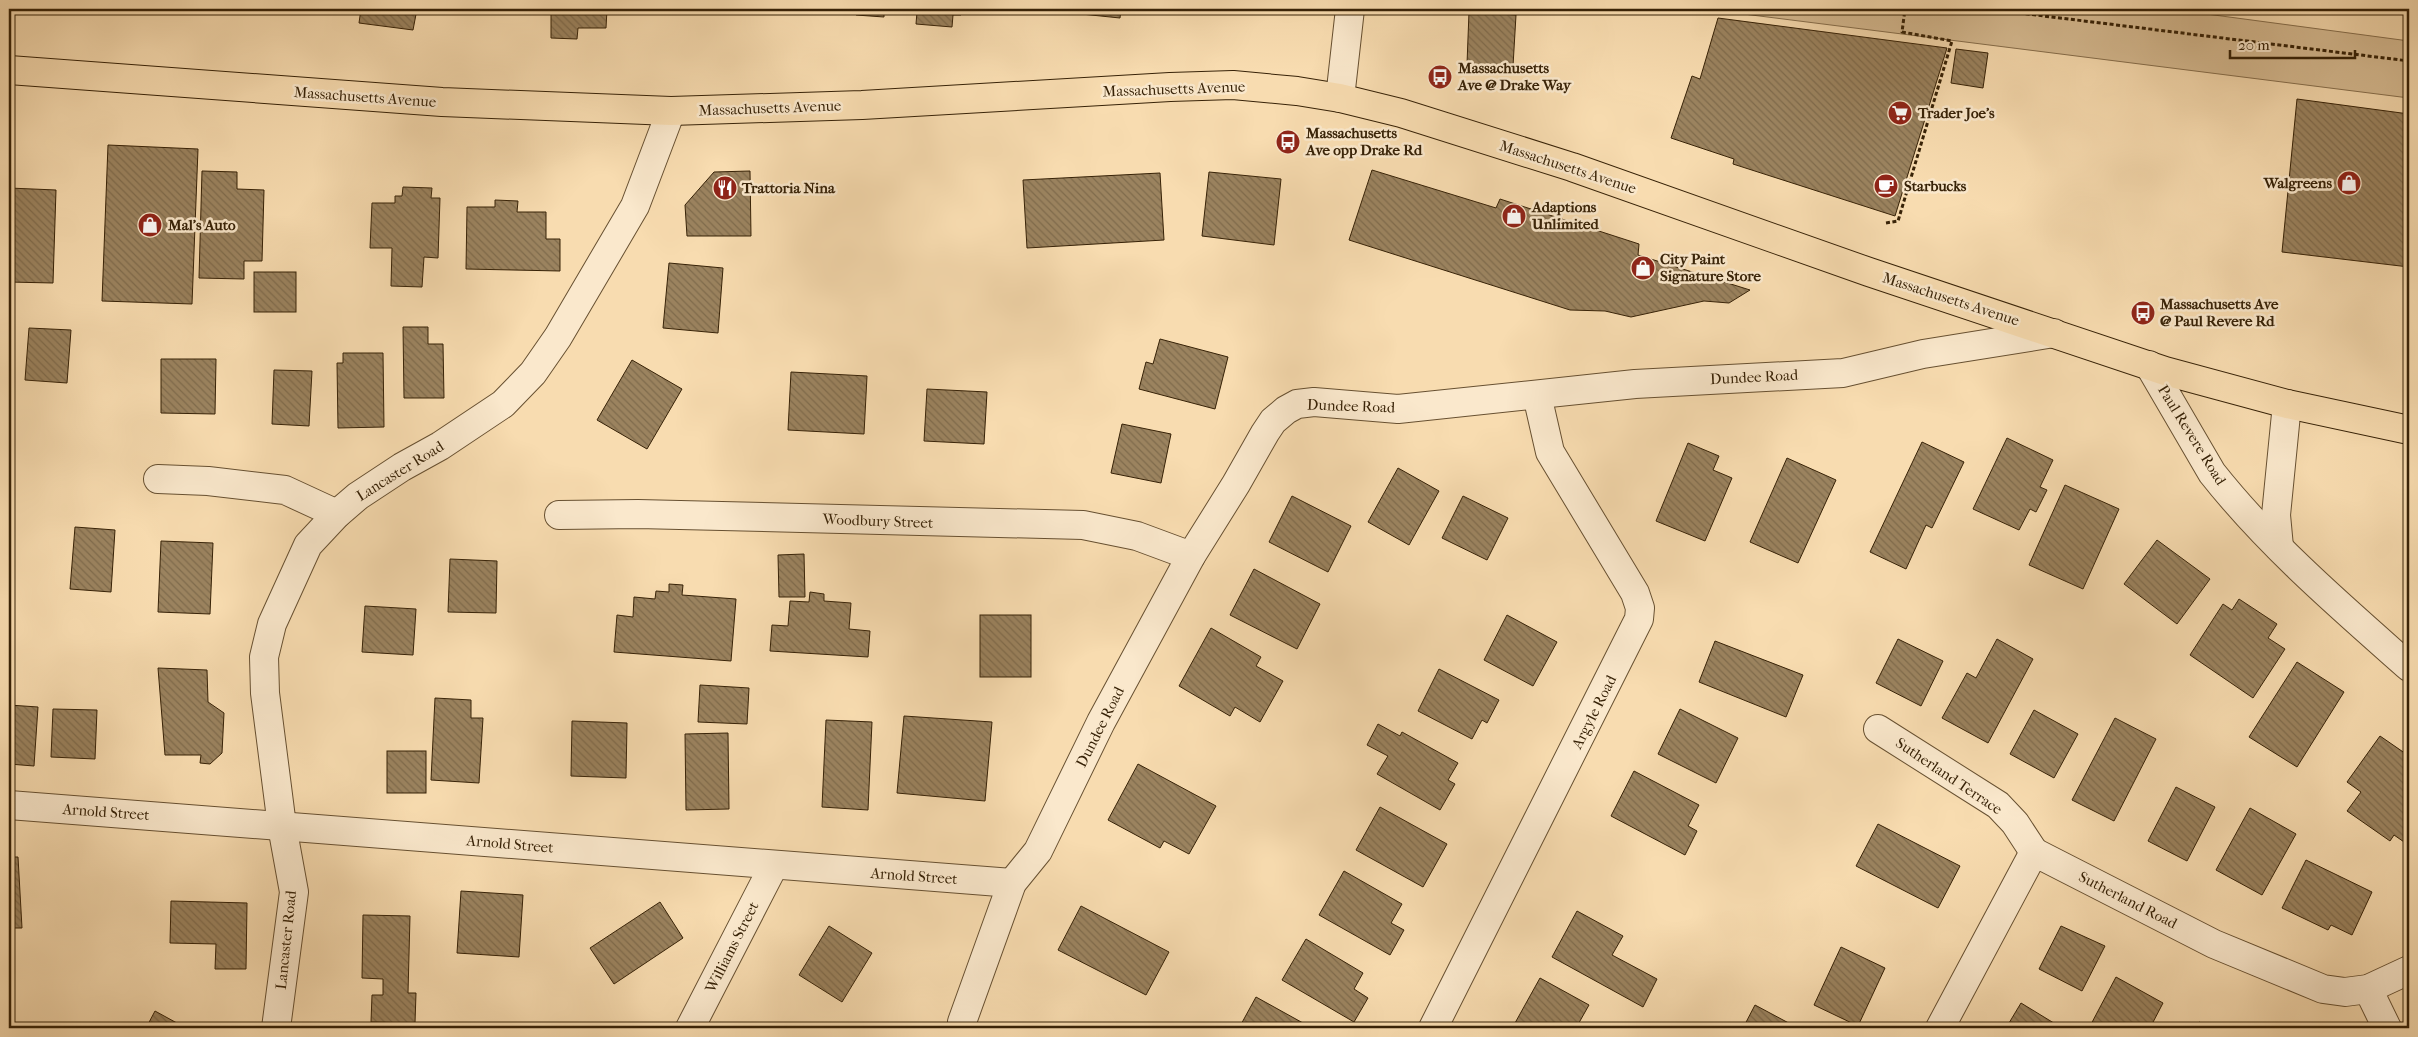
<svg xmlns="http://www.w3.org/2000/svg" width="2418" height="1037" font-family="'IM FELL French Canon',serif">
<defs>
<pattern id="building-back-hatch" width="6" height="6" patternUnits="userSpaceOnUse" patternTransform="scale(1.25)"><rect width="6" height="6" fill="#9b835f"/><path d="M-1 5l2 2M0 0l6 6M5-1l2 2" fill="none" stroke="#7f6b4c"/></pattern>
</defs>
<rect width="100%" height="100%" fill="#f8dcb0"/>
<filter id="stains"><feTurbulence type="fractalNoise" baseFrequency=".004" numOctaves="4"/><feColorMatrix values="0 0 0 0 .2 0 0 0 0 .09 0 0 0 0 .02 0 0 0 .5 -.17"/></filter>
<radialGradient id="worn" r=".72"><stop offset=".6" stop-color="#630" stop-opacity="0"/><stop offset="1" stop-color="#630" stop-opacity=".3"/></radialGradient>
<path fill="#d7bc93" stroke="#876f4d" d="M1704 9H2169L2409 41V98Z"/>
<g fill="url(#building-back-hatch)" stroke="#372207">
<path d="M361 9H417L413 30 359 23Z"/>
<path d="M551 9H607L606 28H578L577 39 551 38Z"/>
<path d="M857 9H884V17L856 15Z"/>
<path d="M909 9H961V15H953L952 27 916 24 917 12H909Z"/>
<path d="M1033 9H1121L1120 18Z"/>
<path d="M1469 12 1516 15 1513 66 1467 64Z"/>
<path d="M1718 18 1947 48 1895 216 1733 164 1734 159 1671 138 1692 76 1700 79Z"/>
<path d="M1956 49 1988 53 1983 88 1951 83Z"/>
<path d="M2297 99 2409 114V267L2282 252Z"/>
<path d="M108 145 198 149 192 304 102 301Z"/>
<path d="M1372 170 1496 208 1500 199 1639 244 1638 255 1750 290 1729 303 1704 301 1631 317 1605 311 1570 310 1349 240Z"/>
<path d="M202 171 237 172V189L264 190 262 261H244V279L199 278Z"/>
<path d="M750 171 751 236H687L685 205 714 172Z"/>
<path d="M1209 172 1281 179 1274 245 1202 236Z"/>
<path d="M1160 173 1164 240 1027 248 1023 180Z"/>
<path d="M403 187 432 188 431 198H440L438 258 424 257 422 287 391 286 392 248H370L372 203H395V196H402Z"/>
<path d="M9 188 56 190 53 283 9 282Z"/>
<path d="M495 200 518 201 517 212H546V239H560V271L466 269 467 207H495Z"/>
<path d="M669 263 723 268 718 333 663 328Z"/>
<rect x="254" y="272" width="42" height="40"/>
<path d="M403 327H428V344H443L444 398H404Z"/>
<path d="M29 328 71 330 67 383 25 380Z"/>
<path d="M1160 339 1228 357 1215 409 1139 389 1146 362 1153 364Z"/>
<path d="M343 353H383L384 427 338 428 337 363H343Z"/>
<path d="M161 359H216L215 414 161 413Z"/>
<path d="M632 360 682 389 647 449 597 420Z"/>
<path d="M274 370 312 371 309 426 272 424Z"/>
<path d="M791 372 867 376 864 434 788 430Z"/>
<path d="M927 389 987 392 984 444 924 441Z"/>
<path d="M1122 424 1171 434 1161 483 1111 473Z"/>
<path d="M2007 438 2053 460 2040 487 2047 490 2036 512 2030 509 2019 530 1973 509Z"/>
<path d="M1922 442 1964 462 1932 528 1926 525 1906 569 1870 552Z"/>
<path d="M1688 443 1719 456 1713 470 1732 478 1705 541 1656 521Z"/>
<path d="M1787 458 1836 480 1798 563 1750 542Z"/>
<path d="M1398 468 1439 491 1409 545 1368 522Z"/>
<path d="M2065 485 2119 509 2083 589 2029 565Z"/>
<path d="M1292 496 1351 526 1328 572 1269 542Z"/>
<path d="M1463 496 1508 518 1487 560 1442 538Z"/>
<path d="M75 527 115 530 111 592 70 589Z"/>
<path d="M2157 540 2210 579 2177 624 2124 584Z"/>
<path d="M161 541 213 543 210 614 158 612Z"/>
<path d="M804 554 805 597H779L778 555Z"/>
<path d="M450 559 497 561 496 613 448 612Z"/>
<path d="M1254 569 1320 604 1297 649 1230 615Z"/>
<path d="M669 584 683 585 682 595 736 599 731 661 614 652 617 615 633 617 634 597 655 599 656 591 669 592Z"/>
<path d="M810 592 824 594V601L851 603 849 629 870 631 868 657 770 651 772 625 788 626 790 601 809 602Z"/>
<path d="M2239 599 2277 624 2268 638 2285 649 2253 698 2190 655 2223 604 2232 610Z"/>
<path d="M365 606 416 609 413 655 362 652Z"/>
<rect x="980" y="615" width="51" height="62"/>
<path d="M1507 615 1557 642 1533 686 1484 660Z"/>
<path d="M1211 628 1261 657 1256 666 1283 681 1260 722 1235 707 1230 716 1179 686Z"/>
<path d="M1898 639 1943 661 1921 706 1876 683Z"/>
<path d="M1997 639 2033 659 1988 743 1942 718 1967 673 1976 678Z"/>
<path d="M1715 641 1803 675 1786 717 1699 682Z"/>
<path d="M2297 662 2344 692 2297 767 2249 737Z"/>
<path d="M158 668 207 670 208 702 224 713 222 753 210 764 200 763 201 755H165Z"/>
<path d="M1439 669 1499 700 1487 723 1482 720 1472 739 1418 711Z"/>
<path d="M700 685 749 688 747 724 698 722Z"/>
<path d="M435 698 471 700V718H483L479 783 431 780Z"/>
<path d="M9 705 38 707 34 766 9 764Z"/>
<path d="M53 709 97 710 95 759 51 757Z"/>
<path d="M1680 709 1738 738 1716 783 1658 754Z"/>
<path d="M2034 710 2078 734 2054 778 2010 754Z"/>
<path d="M904 716 992 722 985 801 897 793Z"/>
<path d="M2115 718 2156 739 2114 821 2072 800Z"/>
<path d="M826 720 872 722 868 810 822 807Z"/>
<path d="M572 721 627 723 626 778 571 776Z"/>
<path d="M1378 724 1400 736 1402 732 1458 763 1448 780 1455 784 1440 810 1377 774 1388 756 1367 745Z"/>
<path d="M728 733 729 809 686 810 685 734Z"/>
<path d="M2380 736 2409 756V841L2407 844 2394 835 2390 841 2347 811 2361 792 2347 782Z"/>
<rect x="387" y="751" width="39" height="42"/>
<path d="M1138 764 1216 806 1189 854 1164 841 1160 848 1108 820Z"/>
<path d="M1634 771 1699 805 1688 826 1697 831 1685 855 1611 816Z"/>
<path d="M2176 787 2215 807 2187 861 2148 841Z"/>
<path d="M1380 807 1447 844 1423 887 1356 850Z"/>
<path d="M2250 808 2296 834 2262 895 2216 870Z"/>
<path d="M1878 824 1960 866 1938 908 1856 866Z"/>
<path d="M9 857H18L22 928H9Z"/>
<path d="M2306 860 2372 892 2352 935 2331 925 2328 930 2282 908Z"/>
<path d="M1344 871 1402 904 1391 923 1404 930 1390 955 1319 915Z"/>
<path d="M461 891 523 895 519 957 457 953Z"/>
<path d="M171 901 247 903 246 969H215L216 944 170 943Z"/>
<path d="M660 902 683 938 614 984 590 948Z"/>
<path d="M1081 906 1169 952 1146 995 1058 950Z"/>
<path d="M1577 911 1623 936 1612 955 1657 979 1643 1007 1552 957Z"/>
<path d="M363 915 410 916 408 993H416L415 1023 371 1022 372 995H383V979L362 978Z"/>
<path d="M829 926 872 953 842 1002 799 975Z"/>
<path d="M2061 926 2105 946 2082 991 2039 969Z"/>
<path d="M1306 939 1363 973 1354 989 1368 998 1354 1022 1282 980Z"/>
<path d="M1841 947 1885 968 1858 1026 1814 1005Z"/>
<path d="M2116 977 2163 1003 2150 1028H2089Z"/>
<path d="M1540 978 1589 1005 1576 1028H1524L1515 1023Z"/>
<path d="M1256 997 1312 1028H1239Z"/>
<path d="M2021 1003 2062 1028H2006Z"/>
<path d="M1755 1005 1798 1028H1743Z"/>
<path d="M155 1011 186 1028H146Z"/>
<path d="M2199 1022 2212 1028H2196Z"/>
</g>
<g fill="none" stroke-linecap="round" stroke-linejoin="round">
<defs>
<g id="minor">
<path d="M1340 98 1350 9"/>
<path d="M2149 365 2212 473C2269 545 2340 606 2409 667"/>
<path d="M158 479 208 481 285 490 337 514"/>
<path d="M559 515 638 514 1083 525 1137 536 1191 556"/>
<path d="M2279 547 2276 515 2287 404"/>
<path d="M1878 729 1998 805 2015 823 2034 852"/>
<path d="M9 805 1012 883"/>
<path d="M2368 989 2387 1028"/>
<path d="M276 1028 294 892 282 826 265 693 264 657 272 624 308 545 337 514 358 496 402 467 440 446 503 404 533 373 558 337 635 206 671 111"/>
<path d="M690 1028 774 865"/>
<path d="M962 1028V1022L1012 883 1038 851 1101 722 1191 556 1236 484 1265 433 1273 421 1286 410 1297 404 1314 402 1398 409 1635 384 1843 373 1923 354 2054 333"/>
<path d="M1433 1028 1639 619 1640 608 1635 593 1550 452 1537 395"/>
<path d="M1940 1028 2034 852 2214 944 2323 989 2345 992 2368 989 2409 970"/>
</g>
<path id="major" d="M9 70 442 102 671 111 862 105 1170 87 1233 85 1297 91 1340 98 1401 113 1572 167 1869 272 2165 371 2287 404 2409 430"/>
</defs>
<use href="#minor" stroke="#675031" stroke-width="30"/>
<use href="#major" stroke="#372207" stroke-width="30"/>
<g stroke="#372207" stroke-width="3" stroke-dasharray="4 2.5" stroke-linecap="butt">
<path d="M1987 9 2409 61"/>
<path d="M1886 223 1898 221 1952 41 1902 32 1905 9"/>
</g>
<use href="#minor" stroke="#fae8cc" stroke-width="28"/>
<use href="#major" stroke="#f8dcb0" stroke-width="28"/>
</g>
<defs>
<symbol id="bus-disc" viewBox="-11 -11 22 22"><circle r="9.5" fill="#8f2418" stroke="#fae8cc"/><path d="M-5-6H5V4H4V6H2V4H-2V6H-4V4H-5ZM-3.5-4V0h7V-4ZM-3.5 1.2v1.5H-2V1.2ZM2 1.2v1.5H3.5V1.2Z" fill="#fff"/></symbol>
<symbol id="supermarket-disc" viewBox="-11 -11 22 22"><circle r="9.5" fill="#8f2418" stroke="#fae8cc"/><path d="M-6-5.5h2.5l.6 2H6L4.5 2H-2.5L-4.4-4H-6ZM-1.5 3.2a1.3 1.3 0 1 0 .1 0ZM3 3.2a1.3 1.3 0 1 0 .1 0Z" fill="#fff"/></symbol>
<symbol id="shop-disc" viewBox="-11 -11 22 22"><circle r="9.5" fill="#8f2418" stroke="#fae8cc"/><path d="M-5-2.5h2.3a2.7 3.5 0 0 1 5.4 0H5L5.5 6h-11ZM-1.5-2.5h3a1.5 2.3 0 0 0-3 0Z" fill="#fff"/></symbol>
<symbol id="cafe-disc" viewBox="-11 -11 22 22"><circle r="9.5" fill="#8f2418" stroke="#fae8cc"/><path d="M-5.5-4.5H6V0H3Q3 3.5 0 3.5H-2.5Q-5.5 3.5-5.5 0ZM3-3.2v2h1.7v-2ZM-6 4.5H4V6H-6Z" fill="#fff"/></symbol>
<symbol id="restaurant-disc" viewBox="-11 -11 22 22"><circle r="9.5" fill="#8f2418" stroke="#fae8cc"/><path d="M-5-6h1v4h1v-4h1v4h1v-4h1v5L-1.5 .5V6h-2V.5L-5-1ZM5-6V6H3V1.5H1.5Q1.5-4 5-6Z" fill="#fff"/></symbol>
</defs>
<g fill-rule="evenodd">
<use href="#bus-disc" x="1426" y="63" width="28" height="28"/>
<use href="#supermarket-disc" x="1886" y="99" width="28" height="28"/>
<use href="#bus-disc" x="1274" y="128" width="28" height="28"/>
<use href="#shop-disc" x="2335" y="169" width="28" height="28"/>
<use href="#cafe-disc" x="1872" y="172" width="28" height="28"/>
<use href="#restaurant-disc" x="711" y="174" width="28" height="28"/>
<use href="#shop-disc" x="1500" y="202" width="28" height="28"/>
<use href="#shop-disc" x="136" y="211" width="28" height="28"/>
<use href="#shop-disc" x="1629" y="254" width="28" height="28"/>
<use href="#bus-disc" x="2129" y="299" width="28" height="28"/>
</g>
<g text-anchor="middle" stroke-width="5" stroke-linejoin="round" paint-order="stroke">
<g font-size="15" font-weight="bold" fill="#372207" stroke="#fae8cc" text-anchor="start">
<text x="1458" y="73">Massachusetts<tspan x="1458" dy="17">Ave @ Drake Way</tspan></text>
<text x="1918" y="118">Trader Joe's</text>
<text x="1306" y="138">Massachusetts<tspan x="1306" dy="17">Ave opp Drake Rd</tspan></text>
<text x="2332" y="188" text-anchor="end">Walgreens</text>
<text x="1904" y="191">Starbucks</text>
<text x="742" y="193">Trattoria Nina</text>
<text x="1532" y="212">Adaptions<tspan x="1532" dy="17">Unlimited</tspan></text>
<text x="168" y="230">Mal's Auto</text>
<text x="1660" y="264">City Paint<tspan x="1660" dy="17">Signature Store</tspan></text>
<text x="2160" y="309">Massachusetts Ave<tspan x="2160" dy="17">@ Paul Revere Rd</tspan></text>
</g>
<g font-size="15" fill="#372207" stroke="#fae8cc">
<text transform="translate(1174 89) rotate(-2)" y="5">Massachusetts Avenue</text>
<text transform="translate(365 97) rotate(4)" y="5">Massachusetts Avenue</text>
<text transform="translate(770 108) rotate(-2)" y="5">Massachusetts Avenue</text>
<text transform="translate(1568 167) rotate(18)" y="5">Massachusetts Avenue</text>
<text transform="translate(1951 299) rotate(18)" y="5">Massachusetts Avenue</text>
<text transform="translate(1754 377) rotate(-3)" y="5">Dundee Road</text>
<text transform="translate(1351 406) rotate(2)" y="5">Dundee Road</text>
<text transform="translate(2192 435) rotate(58)" y="5">Paul Revere Road</text>
<text transform="translate(400 471) rotate(-32)" y="5">Lancaster Road</text>
<text transform="translate(878 521) rotate(2)" y="5">Woodbury Street</text>
<text transform="translate(1594 712) rotate(-63)" y="5">Argyle Road</text>
<text transform="translate(1100 727) rotate(-63)" y="5">Dundee Road</text>
<text transform="translate(1949 776) rotate(34)" y="5">Sutherland Terrace</text>
<text transform="translate(106 812) rotate(4)" y="5">Arnold Street</text>
<text transform="translate(510 844) rotate(5)" y="5">Arnold Street</text>
<text transform="translate(914 876) rotate(4)" y="5">Arnold Street</text>
<text transform="translate(2128 900) rotate(27)" y="5">Sutherland Road</text>
<text transform="translate(286 940) rotate(-84)" y="5">Lancaster Road</text>
<text transform="translate(732 947) rotate(-63)" y="5">Williams Street</text>
</g>
</g>
<rect width="2418" height="1037" fill="none" stroke="#f8dcb0" stroke-width="30"/>
<rect x="10" y="10" width="2398" height="1017" fill="none" stroke="#372207" stroke-width="2.5"/>
<rect x="15" y="15" width="2388" height="1007" fill="none" stroke="#372207"/>
<path d="M2230 50v8h125v-8" fill="none" stroke="#372207" stroke-width="2.5"/>
<text x="2238" y="50" font-size="15" fill="#372207" stroke="#fae8cc" stroke-width="4" paint-order="stroke">20 m</text>
<rect width="100%" height="100%" filter="url(#stains)"/>
<rect width="100%" height="100%" fill="url(#worn)"/>
</svg>
